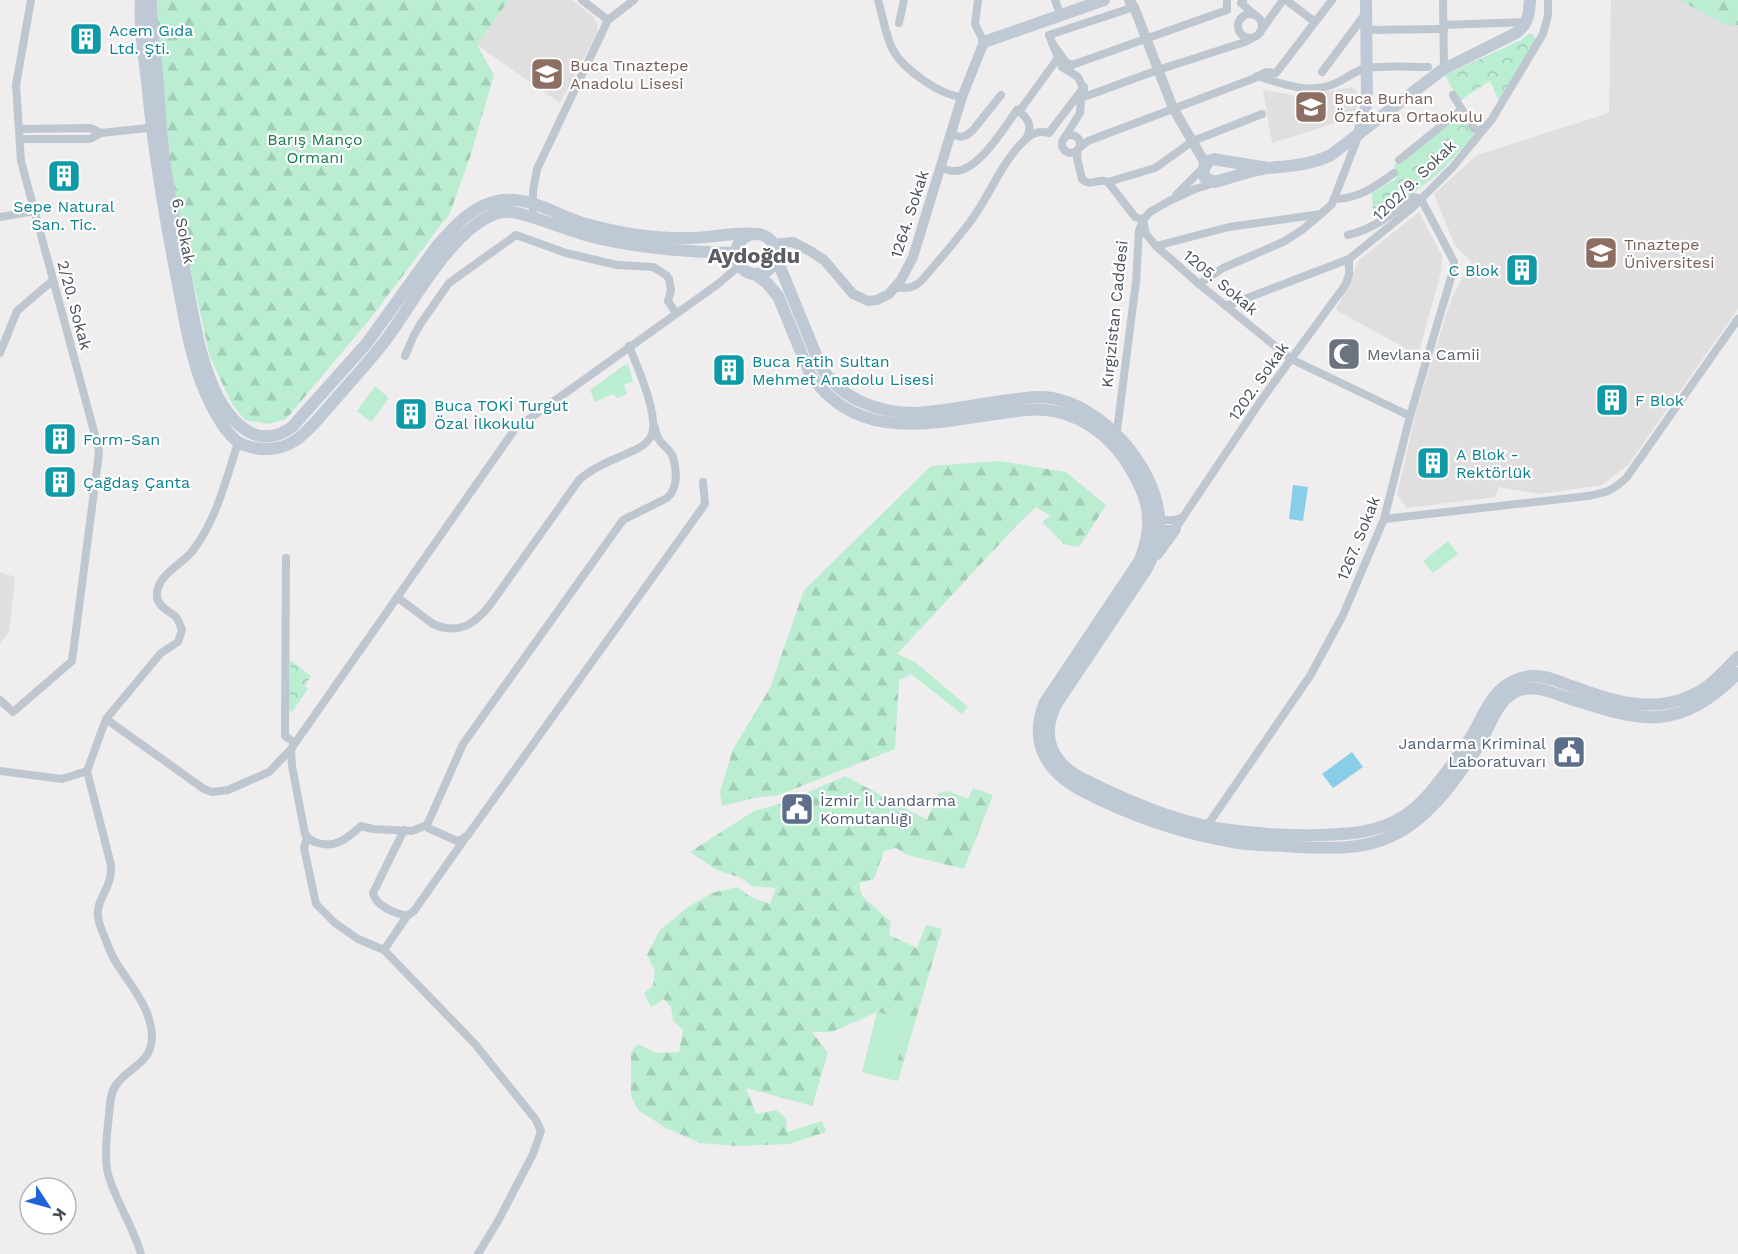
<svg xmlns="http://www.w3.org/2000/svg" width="1738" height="1254" font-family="'Work Sans',sans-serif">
<defs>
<pattern id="forest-firs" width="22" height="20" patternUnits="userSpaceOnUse" patternTransform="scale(1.5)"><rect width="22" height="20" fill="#bbedd2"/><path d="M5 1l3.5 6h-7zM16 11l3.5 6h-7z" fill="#a2cdb7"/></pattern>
<pattern id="park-crowns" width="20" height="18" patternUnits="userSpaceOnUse" patternTransform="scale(1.5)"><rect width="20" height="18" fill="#bbedd2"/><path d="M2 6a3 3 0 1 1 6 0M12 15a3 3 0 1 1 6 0" fill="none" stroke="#a2cdb7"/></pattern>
</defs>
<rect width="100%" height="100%" fill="#efeded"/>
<g fill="#e0dedf">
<path d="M509 0H572L594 17 598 26 597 34 560 103 477 45Z"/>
<path d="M1611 0H1680L1725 25H1738V309L1628 465 1602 485 1540 494 1499 487 1495 497 1407 508 1397 495 1416 412 1450 302 1471 261 1455 246 1434 194 1477 155 1609 113Z"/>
<path d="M1353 87 1359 96 1354 121 1348 119 1272 143 1263 90 1298 96Z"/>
<path d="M1419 212 1442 256 1441 272 1418 355 1336 310 1359 260Z"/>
<path d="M0 572 15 577 9 632 0 643Z"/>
</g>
<g fill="url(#forest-firs)">
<path d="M157 0H509L477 45 494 75 470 157 450 213 370 319 286 419 268 424 245 420 232 404 210 357 170 177 155 27Z"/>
<path d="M1680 0H1738V25H1725Z"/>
<path d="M999 461 1066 472 1106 505 1079 547 1064 544 1042 522 1050 516 1036 507 1018 524 897 654 915 662 968 707 962 714 911 674 899 680 895 749 779 795 754 798 722 806 720 792 733 749 770 688 804 590 931 466Z"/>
<path d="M845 776 927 820 938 793 948 791 968 799 973 788 993 795 964 869 907 855 896 848 884 851 874 879 859 883 862 896 891 922 889 935 917 948 926 925 942 929 898 1081 892 1080 908 1021 877 1012 832 1032H812L828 1053 812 1106 746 1088 756 1114 776 1110 786 1118 787 1132 822 1121 826 1132 789 1144 737 1146 700 1143 666 1128 638 1110 631 1096V1052L638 1044 655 1053 679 1052 683 1030 673 1021 671 1007 664 999 651 1007 644 993 653 986 655 971 647 955 660 930 688 907 712 893 737 887 751 897 770 904 776 888 752 886 741 878 717 870 690 852 754 811 783 803Z"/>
</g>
<g fill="url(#park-crowns)">
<path d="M1530 33 1537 39 1499 102 1490 81 1459 101 1445 75 1521 40Z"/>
<path d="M1461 111 1475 135 1439 173 1391 210 1373 216 1372 193 1394 180 1398 175 1394 166Z"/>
<path d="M290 660 311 676 305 686 308 689 292 712 289 710Z"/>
</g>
<g fill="#bbedd2">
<path d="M628 364 633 381 624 385 627 394 617 398 613 394 595 402 590 390 623 366Z"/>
<path d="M375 386 389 398 371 422 357 411Z"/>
<path d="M1448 541 1458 554 1433 573 1423 561Z"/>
<path d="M877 1012 908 1021 892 1080 862 1072Z"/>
</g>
<g fill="#89cee9">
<path d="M1293 485 1308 487 1303 521 1289 519Z"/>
<path d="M1352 752 1363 767 1333 788 1322 774Z"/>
</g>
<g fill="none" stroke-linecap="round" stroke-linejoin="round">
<g stroke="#bec6cf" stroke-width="8">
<path d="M582 0 608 20"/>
<path d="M878 0C883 16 885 35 893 50 904 70 940 95 962 97"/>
<path d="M978 0 975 24 984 42"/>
<path d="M1055 0 1060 14"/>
<path d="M1243 0 1241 3 1255 15"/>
<path d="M1286 0 1315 22"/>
<path d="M1443 0 1444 69"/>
<circle cx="1250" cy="26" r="12"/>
<path d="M899 23 904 0"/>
<path d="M1444 25 1526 22"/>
<path d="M1366 30 1444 29"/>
<path d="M1260 32 1283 0"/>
<path d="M1052 43 1066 62 1072 65 1227 10V0"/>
<path d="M1322 72 1366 13"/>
<path d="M1257 76C1283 84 1312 96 1338 82 1348 77 1356 70 1367 68 1387 65 1408 67 1428 67"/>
<path d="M1084 90 1078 77 1062 67 1049 35 1134 7"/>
<path d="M1453 95 1473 128 1479 131 1485 127"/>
<path d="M1017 110C1029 119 1033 125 1026 139"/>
<path d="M1262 114 1193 141 1155 168 1108 182C1099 177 1091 188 1082 179L1077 158 1078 149 1088 141 1255 78 1266 72 1276 73 1332 0"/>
<path d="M20 129 90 128 101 133 90 139H21"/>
<path d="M101 133 157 127"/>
<path d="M951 134 961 137 967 135 973 130 1001 95"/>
<circle cx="1071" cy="144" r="9"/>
<path d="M1065 137 1080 113 1081 98 1158 70 1245 42 1254 37"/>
<path d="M1399 160 1461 110"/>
<path d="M940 167C944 169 949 171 954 171 978 172 1004 128 1017 110L1021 109 1058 58"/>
<path d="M1108 182 1135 217 1143 220"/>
<path d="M1176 195 1204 167"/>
<path d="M1334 199C1358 199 1375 187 1394 173"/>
<path d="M1321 214 1332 204 1359 134"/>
<path d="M0 217 35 211"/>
<path d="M533 217V191L537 169 608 20 634 0"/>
<path d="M1143 220 1146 234 1156 246 1199 284 1291 359 1410 416"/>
<path d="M1156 246 1229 227 1321 214 1302 230 1283 242 1223 268 1199 284"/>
<path d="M895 287C907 289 914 288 922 280 940 259 959 238 975 215 992 190 1004 158 1027 138 1034 132 1040 131 1049 133L1084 87"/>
<path d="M1226 306 1349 259 1412 208 1452 168 1492 119 1543 34 1548 15V0"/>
<path d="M0 353 17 311 53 280"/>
<path d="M405 356 414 335 421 323 449 283 516 235 566 253 617 265 653 267 666 275 669 279 671 290 668 301 676 313"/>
<path d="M655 428C658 446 668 445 673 457 677 470 678 489 667 498L623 520 463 744 427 825 428 828 457 841 461 840 468 835 705 504 703 482"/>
<path d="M1116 438 1136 282 1139 231 1143 220 1150 212 1169 201 1195 189 1218 182"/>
<path d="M1384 519 1588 496C1607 492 1613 491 1627 477L1738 319"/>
<path d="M1156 520H1174L1182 518"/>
<path d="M1155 529H1175L1262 399 1346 284 1349 274V259"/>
<path d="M286 558 285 736 295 743"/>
<path d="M397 597 433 624C458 635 474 625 490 605L579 480C593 467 611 461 628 453 636 450 645 446 650 438 662 421 637 366 629 346"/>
<path d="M0 700 13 712 72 661 98 461 99 450 21 161 16 85 31 0"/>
<path d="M106 719 204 789 212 792 228 790 269 772 291 749"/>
<path d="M0 771 62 779 87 771 106 719 161 653 178 642 182 630C180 625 179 621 176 617 168 610 156 606 157 594 158 573 184 564 194 549 217 518 226 479 238 443"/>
<path d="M87 771 111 865C111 869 111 874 110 878 107 892 96 902 98 917 99 924 102 931 105 938 108 945 110 952 114 959 128 983 151 1006 152 1036 152 1064 129 1066 116 1085 110 1093 110 1105 109 1115 107 1133 104 1156 108 1174 116 1202 133 1226 141 1254"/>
<path d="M427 825 412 831 373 829 361 826C355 831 348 838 341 841 330 847 312 845 305 834L292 766 291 749 515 429 718 284 739 266"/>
<path d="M1207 826 1310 676 1343 615 1384 519 1410 416 1453 271 1454 262 1450 254 1421 199 1414 197C1394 213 1374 229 1348 235"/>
<path d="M404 830 373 893C376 906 394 913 407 916L414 911 466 837"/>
<path d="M307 837 304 848 316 904 335 923 358 939 384 950 475 1044 536 1120 541 1131 533 1154 498 1221 478 1254"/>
<path d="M384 950 407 916"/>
</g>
<g stroke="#bec6cf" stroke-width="10">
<path d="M1129 0 1134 7 1173 108 1202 158 1204 162V167"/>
<path d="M774 244 793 242 810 251 824 260 853 294 868 301 877 300 889 294 901 280 913 257 962 97 984 42"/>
</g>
<g stroke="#bfc9d6" stroke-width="12">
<path d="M141 0C139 30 145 61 148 91 154 153 164 213 176 274 182 304 186 334 195 363 201 386 219 428 238 442 242 445 250 447 255 448 293 455 310 428 332 403 351 381 371 360 388 337 415 300 453 227 498 213 505 211 514 212 521 214 548 221 573 233 601 239 644 249 691 252 735 253"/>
<path d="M151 0C150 25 155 48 157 73 159 98 160 124 163 150 168 197 180 243 188 289 195 326 201 365 219 399 235 427 260 450 292 427L367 343 437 246C454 226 475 203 503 200 533 197 558 216 586 224 619 233 655 239 690 238 713 238 735 231 758 234"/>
<path d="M984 42 1104 0"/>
<path d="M1359 134 1367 103 1366 0"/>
<path d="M1215 159 1219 160 1268 168 1249 172 1215 182 1205 178 1203 171 1208 161Z"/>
<path d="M1268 168C1291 166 1310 165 1331 155L1442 70 1516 33C1528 24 1529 15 1530 0"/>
<circle cx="756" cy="254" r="20"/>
<path d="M776 257 821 367C842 400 879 413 916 413 945 411 974 405 1002 401 1019 399 1035 395 1052 398 1103 407 1154 465 1159 516 1161 537 1155 555 1144 573L1057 703C1039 737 1052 764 1085 780 1127 801 1184 825 1230 830 1260 834 1291 836 1321 835 1350 834 1378 833 1404 816 1423 804 1437 784 1450 767 1457 757 1464 747 1471 737 1484 715 1492 688 1518 679 1537 672 1553 679 1571 686 1618 703 1664 718 1709 685 1719 677 1729 666 1738 657"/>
<path d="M756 275 767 283 778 296 810 374C863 452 949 417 1026 410 1073 406 1113 434 1134 475 1142 489 1148 503 1148 519 1149 533 1145 547 1140 560L1045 702C1029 741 1045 770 1079 789 1125 814 1182 834 1233 842 1254 846 1276 845 1297 847 1325 848 1355 850 1382 840 1408 831 1428 812 1446 791 1457 777 1468 762 1478 747 1490 728 1497 697 1520 690 1538 685 1552 693 1568 698 1642 722 1678 733 1738 673"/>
<path d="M1157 554 1175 529"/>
</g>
</g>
<defs>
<symbol id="building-square" viewBox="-11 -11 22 22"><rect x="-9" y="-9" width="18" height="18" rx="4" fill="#0f9aa8" stroke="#fff"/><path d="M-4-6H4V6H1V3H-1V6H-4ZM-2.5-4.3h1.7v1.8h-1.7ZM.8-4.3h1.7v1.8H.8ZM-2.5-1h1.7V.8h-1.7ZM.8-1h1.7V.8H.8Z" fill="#fff"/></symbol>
<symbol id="school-square" viewBox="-11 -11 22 22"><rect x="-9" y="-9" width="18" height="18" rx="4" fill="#8d6e63" stroke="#fff"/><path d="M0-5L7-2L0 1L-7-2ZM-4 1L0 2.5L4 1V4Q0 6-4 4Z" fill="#fff"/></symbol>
<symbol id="university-square" viewBox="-11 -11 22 22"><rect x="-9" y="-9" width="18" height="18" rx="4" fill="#8d6e63" stroke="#fff"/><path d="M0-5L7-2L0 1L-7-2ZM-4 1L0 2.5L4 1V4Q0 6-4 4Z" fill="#fff"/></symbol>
<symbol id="mosque-square" viewBox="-11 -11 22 22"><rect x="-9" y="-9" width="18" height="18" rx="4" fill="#6b7280" stroke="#fff"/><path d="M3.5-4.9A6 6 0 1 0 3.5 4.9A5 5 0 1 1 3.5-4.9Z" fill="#fff"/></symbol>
<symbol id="civic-square" viewBox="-11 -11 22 22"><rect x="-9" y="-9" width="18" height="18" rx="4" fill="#5c6f8a" stroke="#fff"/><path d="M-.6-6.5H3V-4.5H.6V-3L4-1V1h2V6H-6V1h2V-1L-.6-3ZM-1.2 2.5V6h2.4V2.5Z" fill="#fff"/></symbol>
</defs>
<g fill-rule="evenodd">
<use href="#building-square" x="67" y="20" width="38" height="38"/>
<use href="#school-square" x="528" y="55" width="38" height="38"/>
<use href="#school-square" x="1292" y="88" width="38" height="38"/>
<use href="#building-square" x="45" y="157" width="38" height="38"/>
<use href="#university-square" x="1582" y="234" width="38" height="38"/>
<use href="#building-square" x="1503" y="251" width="38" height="38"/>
<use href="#mosque-square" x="1325" y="335" width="38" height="38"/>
<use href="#building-square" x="710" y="351" width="38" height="38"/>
<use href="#building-square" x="1593" y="381" width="38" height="38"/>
<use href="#building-square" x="392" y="395" width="38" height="38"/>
<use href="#building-square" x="41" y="420" width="38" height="38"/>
<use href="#building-square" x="1414" y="444" width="38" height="38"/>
<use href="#building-square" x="41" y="463" width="38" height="38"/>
<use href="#civic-square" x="1550" y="733" width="38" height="38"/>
<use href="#civic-square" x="778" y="790" width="38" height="38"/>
</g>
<g text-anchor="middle" stroke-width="4.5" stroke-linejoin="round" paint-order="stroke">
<g font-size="16" fill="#0d838f" stroke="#fff" text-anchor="start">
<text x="109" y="36">Acem Gıda<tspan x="109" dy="18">Ltd. Şti.</tspan></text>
<text x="64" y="212" text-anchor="middle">Sepe Natural<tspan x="64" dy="18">San. Tic.</tspan></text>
<text x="1499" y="276" text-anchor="end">C Blok</text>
<text x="752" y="367">Buca Fatih Sultan<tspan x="752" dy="18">Mehmet Anadolu Lisesi</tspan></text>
<text x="1635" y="406">F Blok</text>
<text x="434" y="411">Buca TOKİ Turgut<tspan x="434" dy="18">Özal İlkokulu</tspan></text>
<text x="83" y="445">Form-San</text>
<text x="1456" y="460">A Blok -<tspan x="1456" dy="18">Rektörlük</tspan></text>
<text x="83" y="488">Çağdaş Çanta</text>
</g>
<g font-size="16" fill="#785e54" stroke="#fff" text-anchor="start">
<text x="570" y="71">Buca Tınaztepe<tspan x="570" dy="18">Anadolu Lisesi</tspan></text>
<text x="1334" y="104">Buca Burhan<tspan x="1334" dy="18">Özfatura Ortaokulu</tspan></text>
<text x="1624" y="250">Tınaztepe<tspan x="1624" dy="18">Üniversitesi</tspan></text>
</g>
<g font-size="16" fill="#19784f" stroke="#fff">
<text x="315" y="145">Barış Manço<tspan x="315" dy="18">Ormanı</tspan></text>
</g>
<g font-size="16" fill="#464f5a" stroke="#fff">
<text transform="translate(1414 180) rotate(-44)" y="6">1202/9. Sokak</text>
<text transform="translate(909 214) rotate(-72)" y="6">1264. Sokak</text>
<text transform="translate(184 231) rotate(79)" y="6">6. Sokak</text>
<text transform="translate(1221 282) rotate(40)" y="6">1205. Sokak</text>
<text transform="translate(75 305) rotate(75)" y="6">2/20. Sokak</text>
<text transform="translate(1114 314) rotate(-84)" y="6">Kırgızistan Caddesi</text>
<text transform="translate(1258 381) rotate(-55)" y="6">1202. Sokak</text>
<text transform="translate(1358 538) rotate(-68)" y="6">1267. Sokak</text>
</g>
<g font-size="16" fill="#5b616d" stroke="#fff" text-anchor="start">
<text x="1367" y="360">Mevlana Camii</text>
</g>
<g font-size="16" fill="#4e5e75" stroke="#fff" text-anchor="end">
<text x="1546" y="749">Jandarma Kriminal<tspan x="1546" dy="18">Laboratuvarı</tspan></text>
<text x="820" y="806" text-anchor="start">İzmir İl Jandarma<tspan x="820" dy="18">Komutanlığı</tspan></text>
</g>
<g font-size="22" font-weight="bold" fill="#5a5d61" stroke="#fff">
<text x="754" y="263">Aydoğdu</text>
</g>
</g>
<g transform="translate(48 1206) rotate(126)"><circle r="28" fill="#ffffff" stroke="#b5b9bd" stroke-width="1.5"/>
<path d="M0-4.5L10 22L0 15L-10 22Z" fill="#1d62d9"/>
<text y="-9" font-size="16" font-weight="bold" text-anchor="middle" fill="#464f5a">K</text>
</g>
</svg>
